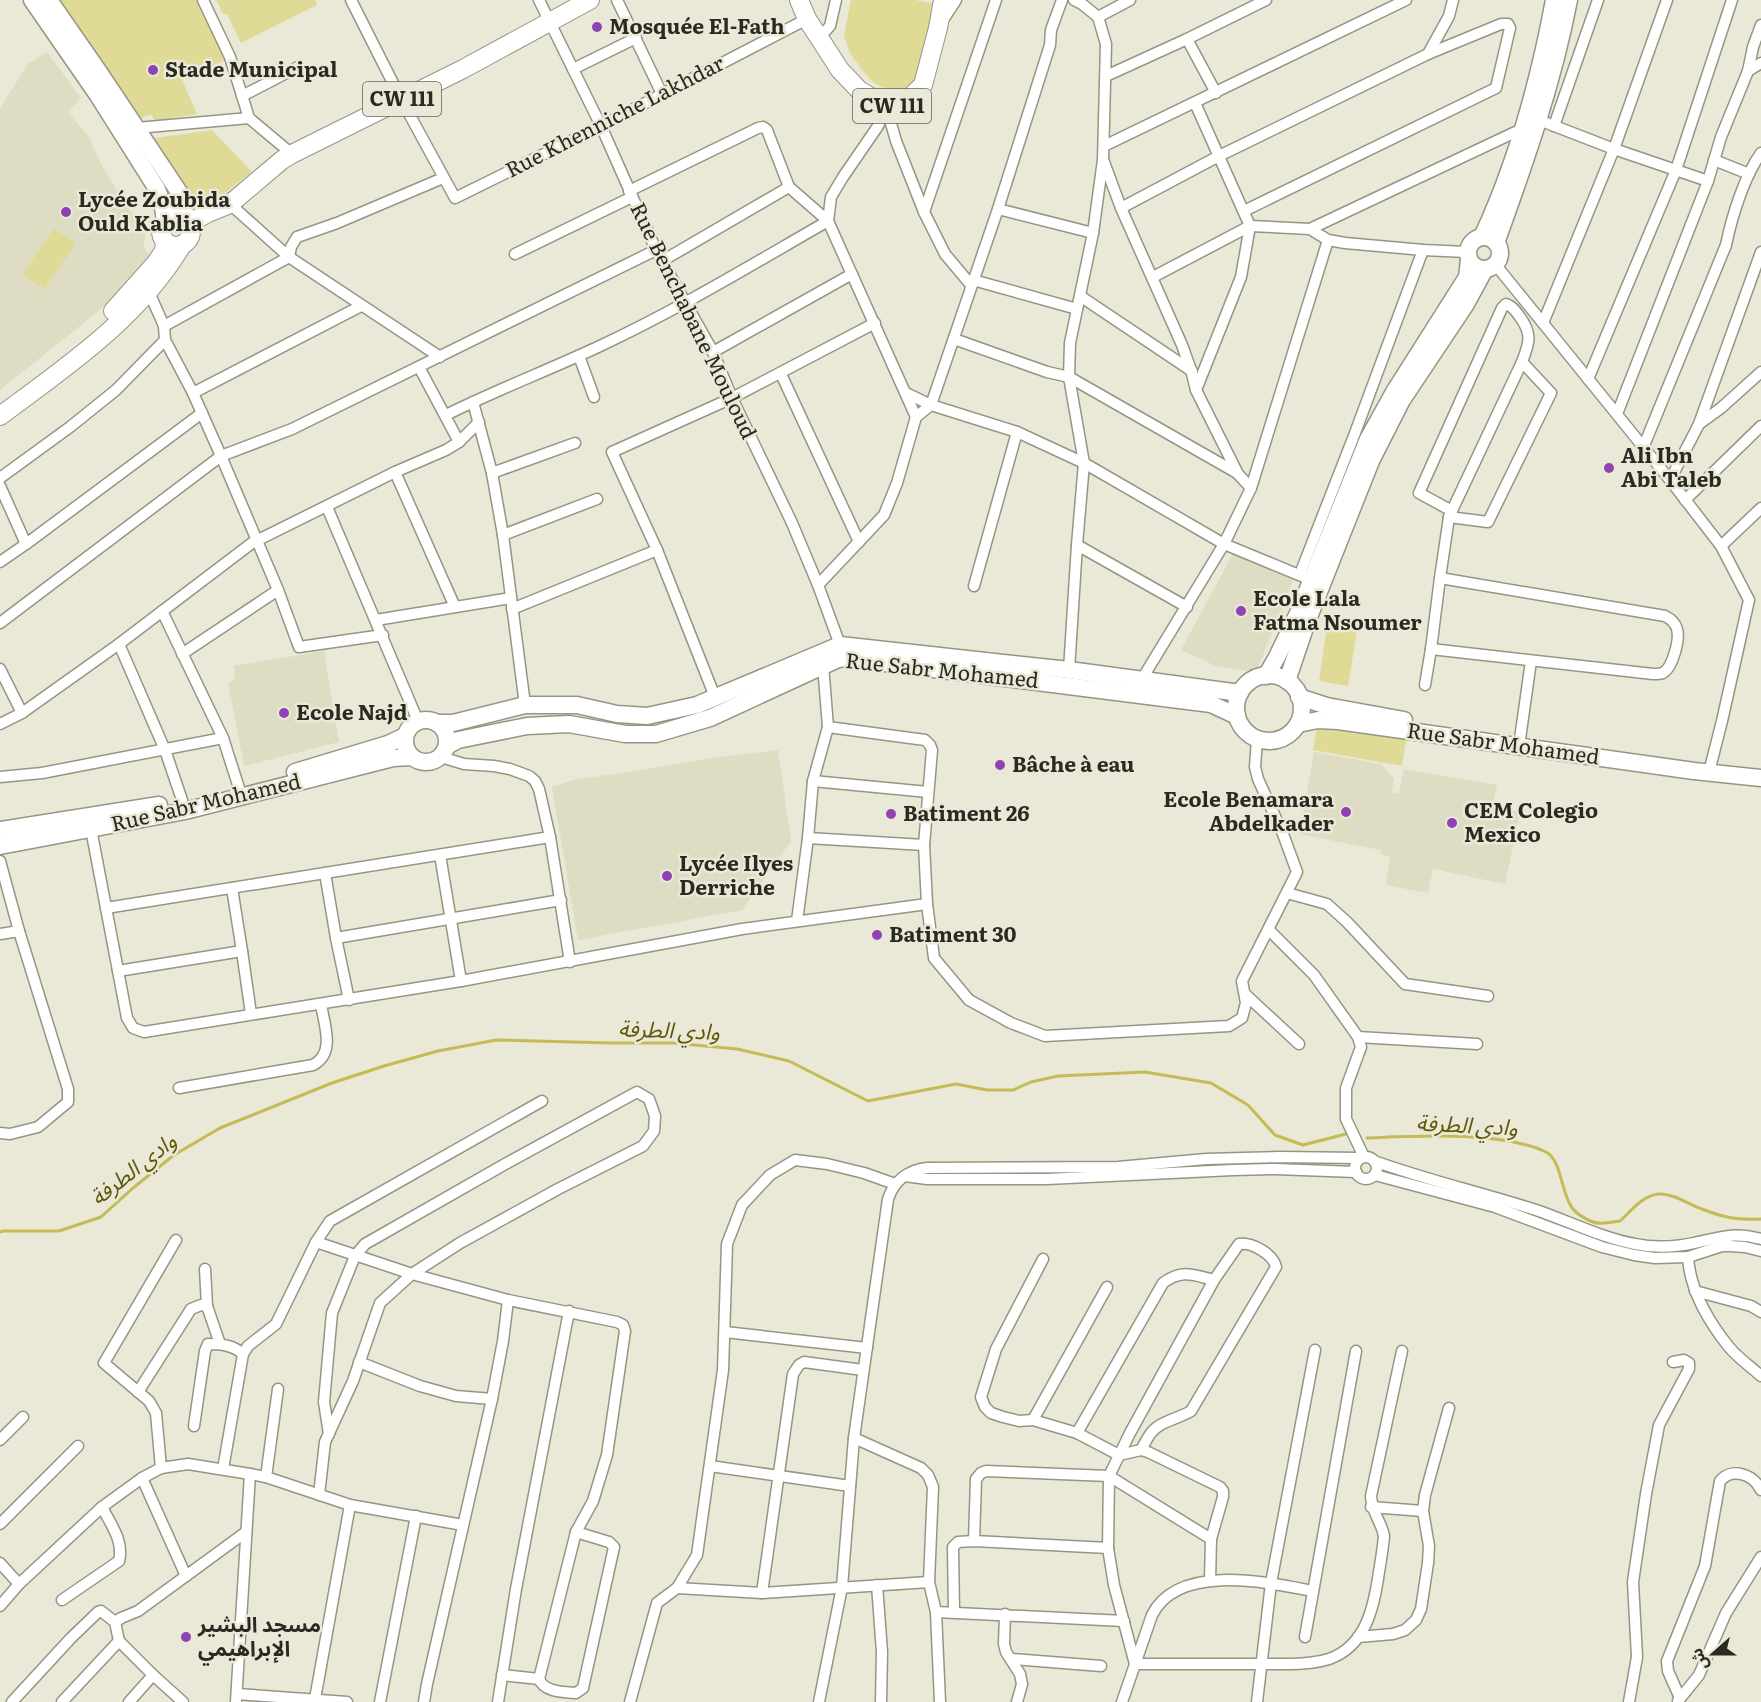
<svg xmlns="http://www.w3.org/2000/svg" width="1761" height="1702" font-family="Literata,'Noto Sans Arabic',serif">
<rect width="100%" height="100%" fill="#eae8d6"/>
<g fill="#dedcc3">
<path d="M47 52 81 98 68 112 89 137 100 162 117 191 146 234 143 245 150 258 100 310 0 390V108L28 64Z"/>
<path d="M1237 546 1296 573 1256 672 1216 666 1181 650Z"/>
<path d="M324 651 339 742 244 766 228 682 235 680 234 666Z"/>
<path d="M778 750 791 841 742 910 578 940 552 787 574 780 614 774 720 757Z"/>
<path d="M1314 752 1381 764 1394 779 1392 792 1399 794 1404 769 1497 785 1493 805 1520 812 1505 884 1433 869 1428 893 1386 885 1390 857 1381 854V850L1299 834Z"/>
</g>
<g fill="#e0da97">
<path d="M55 0H196L225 60 182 80 197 114 155 121 151 114 137 120Z"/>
<path d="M216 0H315L317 5 241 43 227 14H223Z"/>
<path d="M851 0H915L937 4 923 71 909 89 901 92 891 91 874 83 862 70 850 53 844 36Z"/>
<path d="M212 130 252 172 200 212 148 139Z"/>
<path d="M54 228 76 244 44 289 23 274Z"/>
<path d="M1328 620 1358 625 1348 686 1319 681Z"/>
<path d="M1318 724 1406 740 1402 766 1313 750Z"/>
</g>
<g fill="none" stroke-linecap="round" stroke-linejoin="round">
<g stroke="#c4bb55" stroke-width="3">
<path d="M1367 1138C1416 1136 1502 1131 1546 1152 1562 1160 1561 1195 1573 1209 1577 1214 1587 1220 1593 1222 1600 1225 1612 1222 1620 1221 1631 1211 1642 1196 1658 1194 1673 1193 1688 1204 1702 1209 1725 1218 1737 1220 1761 1219"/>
<path d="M0 1232 3 1231H59L101 1217 133 1188 174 1155 220 1128 332 1083 384 1066 438 1051 496 1040 610 1043H673L737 1049 789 1061 868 1101 956 1084 987 1090H1013L1031 1082 1058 1076 1145 1072 1211 1083 1248 1105 1275 1135 1303 1145 1346 1134"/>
</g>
<defs>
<g id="street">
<path d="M203 0 230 57 249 118 292 154"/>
<path d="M351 0 401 99 455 198 601 126 807 19"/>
<path d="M539 0 601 126 656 250 713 352 732 398 792 523 818 585 840 645"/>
<path d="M617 0 662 94"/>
<path d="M1098 17 1130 0"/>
<path d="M943 20 956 0"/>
<path d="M820 37 830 26 836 0"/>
<path d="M1187 39 1216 93"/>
<path d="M573 69 636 38"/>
<path d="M1748 71 1761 63"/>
<path d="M1106 76 1187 39 1266 0"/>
<path d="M242 96 298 67"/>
<path d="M1195 103 1250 226 1241 277 1196 390"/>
<path d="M886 106 896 141 924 212 945 254 971 285"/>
<path d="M1539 120 1614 149 1708 181"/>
<path d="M1554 126 1598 0"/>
<path d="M137 128 249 118"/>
<path d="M1104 146 1406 0"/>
<path d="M1714 160 1749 174"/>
<path d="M1104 162 1121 208 1182 345 1191 370 1196 390 1238 474 1251 488"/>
<path d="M629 191 758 128 763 127 767 130 789 187 828 221 916 417"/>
<path d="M230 204 289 257 440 357"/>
<path d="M1121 208 1219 156 1428 54 1449 16 1453 0"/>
<path d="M998 209 1093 233"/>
<path d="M1244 211 1496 88 1510 28 1508 24H1501L1428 54"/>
<path d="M924 212 996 0"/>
<path d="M1310 229 1524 128"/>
<path d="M515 254 632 197"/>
<path d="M289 257 291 247 297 237 337 223 443 178"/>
<path d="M662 261 789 187"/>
<path d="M1495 264 1670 480 1721 546 1749 600 1722 721 1709 772"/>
<path d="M1153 277 1250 226 1310 229 1328 240 1345 243 1423 250 1467 252"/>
<path d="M973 280 1077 309"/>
<path d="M149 292 164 326 165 340 193 393 221 456 278 590 299 647 383 635"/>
<path d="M1080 296 1192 371"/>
<path d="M1543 323 1614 149 1667 0"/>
<path d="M164 326 289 257"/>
<path d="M954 339 1047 372 1069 377 1237 473"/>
<path d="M713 352 852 274"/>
<path d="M579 356 594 397"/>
<path d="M419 367 459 442"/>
<path d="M781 374 859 542"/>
<path d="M1588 379 1676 170 1732 0"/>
<path d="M193 393 361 306"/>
<path d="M906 393 931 405 1017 432 1084 463 1224 544 1311 580"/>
<path d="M473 402 492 473 503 535 525 705"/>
<path d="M1617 414 1708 181 1721 137 1748 71 1753 47 1761 25"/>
<path d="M446 415C496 390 549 370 600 346 679 309 753 264 828 221L831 197 843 177 878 126 886 106"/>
<path d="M1699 424 1721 408 1761 372"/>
<path d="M1643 448 1726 245C1732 216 1744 177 1761 153"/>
<path d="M395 472 455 607"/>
<path d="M492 473 575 443"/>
<path d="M0 478 70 427 116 390 165 340"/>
<path d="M1670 480 1699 424 1761 252"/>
<path d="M0 486 26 544"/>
<path d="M1685 500 1761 426"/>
<path d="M327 507 418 721"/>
<path d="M1449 517 1488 522 1551 393 1522 362C1529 343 1533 335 1520 317 1516 312 1513 306 1506 304L1502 308 1419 493 1452 511"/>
<path d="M503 535 597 499"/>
<path d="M1077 545 1187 607"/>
<path d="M1721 546 1761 508"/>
<path d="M0 562 26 544 202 413"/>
<path d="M1300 574 1355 433 1423 250"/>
<path d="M818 585 884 515 897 483 916 417 931 405 998 209 1050 45 1051 30 1062 0"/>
<path d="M974 586 1017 432"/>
<path d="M512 609 657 550"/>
<path d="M162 611 223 738 239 788"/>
<path d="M376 620 511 598"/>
<path d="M0 623 221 456 292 429 656 250"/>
<path d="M119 644 165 750 182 800"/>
<path d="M1431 649 1653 674C1657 674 1660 674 1663 673 1673 667 1680 639 1677 629 1675 622 1671 619 1665 616L1440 578"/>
<path d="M182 654 278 590"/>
<path d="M0 669 22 713"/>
<path d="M1069 670 1077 545 1084 463 1069 377 1070 343 1093 233 1103 160 1106 44 1098 17 1082 4 1074 0"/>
<path d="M1142 679 1224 544 1251 488 1328 240"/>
<path d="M1425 685 1431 649 1440 578 1449 517 1522 362"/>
<path d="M715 697 657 550 612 452 732 398 875 323"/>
<path d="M0 724 22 713 119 644 252 543 395 472 446 450 459 442 479 422"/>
<path d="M828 727 925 740 930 745 932 750 924 845 927 904 934 958 969 1000 1011 1023 1045 1036 1229 1026 1242 1018 1246 1003 1242 981 1297 872 1283 834 1258 779 1255 767 1257 739"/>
<path d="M1519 746 1531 661"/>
<path d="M441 757 464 764 494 766 510 769 529 776 535 781 539 789 550 837 570 962"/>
<path d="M0 777 42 773 223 738"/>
<path d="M813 781 928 792"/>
<path d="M91 829 127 1018 133 1028 144 1032 461 981 742 929 927 904"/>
<path d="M808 838 924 845"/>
<path d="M440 855 461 981"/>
<path d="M0 861 19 931 68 1089V1102L38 1127 10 1134 0 1133"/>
<path d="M325 873 336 938 349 1000"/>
<path d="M1287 893 1327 904 1347 922 1405 984 1488 996"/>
<path d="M106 908 550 837"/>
<path d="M797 921 808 838 813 781 828 727 823 665"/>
<path d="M1269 930 1314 975 1358 1037 1361 1047 1346 1088V1119L1364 1157"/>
<path d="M0 934 19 931"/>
<path d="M336 938 561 900"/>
<path d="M242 951 251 1014"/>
<path d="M118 971 242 951 232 888"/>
<path d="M1245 994 1299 1044"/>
<path d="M1358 1037 1477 1044"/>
<path d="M179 1088 313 1065C336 1053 324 1025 321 1004"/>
<circle cx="1366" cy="1168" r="11"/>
<path d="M1374 1161C1427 1180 1482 1193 1536 1210 1568 1221 1602 1238 1635 1244 1654 1248 1675 1247 1694 1243 1721 1238 1732 1231 1761 1239"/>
<path d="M1375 1175 1495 1207 1602 1247 1634 1255 1655 1258 1688 1257 1722 1246H1730L1745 1247 1761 1251"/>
<path d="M905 1176 927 1179H1047L1233 1170 1275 1169 1356 1172"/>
<path d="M316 1242 412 1274 460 1243 558 1189 643 1146 654 1131 655 1116 649 1099 637 1092 507 1163 365 1244 355 1256 332 1313 324 1402 329 1434"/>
<path d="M1688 1257C1690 1290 1708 1321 1729 1347 1738 1358 1751 1367 1761 1376"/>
<path d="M1043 1259 996 1349 981 1397 985 1407 991 1413 1003 1417 1019 1421 1033 1420 1077 1433 1119 1455 1141 1450 1148 1452 1220 1487 1223 1491V1497L1211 1539 1210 1580"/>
<path d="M205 1269 207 1306 220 1344"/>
<path d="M1695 1291 1751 1306 1761 1312"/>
<path d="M725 1332 867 1348"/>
<path d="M359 1362 420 1386 456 1396 492 1399"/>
<path d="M138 1392 191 1309 201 1305 207 1306"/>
<path d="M1033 1420 1107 1287"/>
<path d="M194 1426 205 1351 208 1344C221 1344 233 1345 243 1354"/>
<path d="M1077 1433 1163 1283C1182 1269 1193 1275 1214 1280"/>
<path d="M854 1438 921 1468 928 1475 933 1487 929 1582"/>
<path d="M0 1440 23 1417"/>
<path d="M1141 1450C1144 1445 1147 1438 1151 1433 1160 1421 1178 1419 1191 1411L1276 1267C1273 1254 1252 1242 1239 1244L1214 1280 1130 1433 1109 1476 1108 1548 1114 1585 1135 1664H1287C1301 1664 1316 1663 1329 1659 1366 1646 1374 1607 1379 1572 1381 1560 1383 1548 1384 1536 1381 1520 1372 1514 1371 1496L1402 1351"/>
<path d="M710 1466 850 1486"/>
<path d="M161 1468 156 1413 149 1401 104 1363 176 1240"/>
<path d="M223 1469 243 1354 248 1346 276 1324 316 1242 330 1221 542 1101"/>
<path d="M266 1477 278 1389"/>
<path d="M142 1478 186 1576"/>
<path d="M319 1495 325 1442 353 1381 380 1303 412 1274 508 1300 617 1322 623 1325 625 1331 607 1455 593 1501 576 1532 539 1679"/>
<path d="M1371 1507 1423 1511"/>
<path d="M0 1524 78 1446"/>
<path d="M974 1541 976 1479 981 1473 986 1471 1109 1476 1211 1539"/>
<path d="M0 1563 19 1584"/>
<path d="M877 1585 882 1652 881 1702"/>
<path d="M677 1588 762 1593 929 1582 936 1612 940 1702"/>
<path d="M762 1593 793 1374 799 1365 804 1362 863 1370"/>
<path d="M62 1600 119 1561C124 1541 111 1525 102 1507"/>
<path d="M0 1606 19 1584 102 1507 142 1478 161 1468 188 1464 250 1474 266 1477 350 1505 463 1525"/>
<path d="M936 1612 1124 1621"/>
<path d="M954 1612 953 1547 958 1542 974 1541 1108 1548"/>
<path d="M1005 1614 1004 1644 1006 1652 1020 1674 1022 1684 1017 1702"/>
<path d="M115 1622 121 1618 138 1611 246 1532"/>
<path d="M1305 1637 1356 1351"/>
<path d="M1358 1637 1393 1634 1405 1630 1416 1620 1421 1609 1428 1563 1429 1546 1423 1511 1425 1495 1449 1408"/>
<path d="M1012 1659 1101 1666"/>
<path d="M502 1675 539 1679C544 1692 563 1692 576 1693L583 1688 614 1547 609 1542 576 1532"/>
<path d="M237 1694 347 1702"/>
<path d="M1680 1698 1668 1671 1667 1661 1705 1566 1720 1481C1732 1467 1753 1474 1761 1490"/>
<path d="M315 1699 350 1505"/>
<path d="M1678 1701 1699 1675 1726 1613 1761 1557"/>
<path d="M12 1702 71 1638 98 1612 101 1611 115 1622 119 1641 153 1675 183 1702"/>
<path d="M62 1702 119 1641"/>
<path d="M129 1702 153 1675"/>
<path d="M236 1702 250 1474"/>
<path d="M380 1702 416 1516"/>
<path d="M424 1702 427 1684 492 1399 503 1341 508 1300"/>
<path d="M498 1702 516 1589 569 1311"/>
<path d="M630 1702 657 1603 677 1588 697 1555 723 1370 727 1244 742 1205 770 1175 795 1160 827 1164 864 1173 895 1184"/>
<path d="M819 1702 842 1587 854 1438 888 1199C894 1181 908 1170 927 1168L1118 1167 1206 1159 1279 1157 1360 1158"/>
<path d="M1122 1702 1152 1615C1178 1563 1266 1582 1313 1591"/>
<path d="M1257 1702 1271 1583 1315 1350"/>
<path d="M1629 1702 1637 1657 1633 1582 1646 1494 1659 1425 1689 1369V1363L1684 1360 1673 1362"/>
</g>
<g id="secondary">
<path d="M32 0 97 94 157 189 162 202 165 220"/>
<path d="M49 0 99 72 183 198 186 219"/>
<circle cx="1484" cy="253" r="16"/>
<path d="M1482 237C1517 162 1539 81 1554 0"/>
<path d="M1496 243C1525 163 1553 83 1569 0"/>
<circle cx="1269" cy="708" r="33"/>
<path d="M1266 676 1277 657 1299 611 1368 439 1394 392 1467 277 1469 260"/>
<path d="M1287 681 1307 622 1371 461 1402 400 1466 304 1485 269"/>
<path d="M1299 697 1327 706 1404 720"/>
<circle cx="426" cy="741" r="21"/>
<path d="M438 723H453L525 705H577L617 714 647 716 697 705 840 645 1069 670 1240 693"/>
<path d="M1298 724 1318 720 1338 721 1694 771 1761 778"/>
<path d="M447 746 458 740 527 726 569 724 625 734H656L710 718 838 659 845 658 1211 704 1237 716"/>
<path d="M295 772 388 744 405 736"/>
<path d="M0 830 159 805"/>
<path d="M0 846 185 811 393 758 411 757"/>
</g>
<g id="primary">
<path d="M799 0 807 19 840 70 859 90 886 106H895L906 101 923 85 938 28 943 0"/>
<circle cx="176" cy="231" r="15"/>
<path d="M189 223 208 213 230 204 282 160 292 154 463 69 590 0"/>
<path d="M113 311 155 264 164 251 165 242"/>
<path d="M0 416C66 367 139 318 182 245"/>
</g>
</defs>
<use href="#street" stroke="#969584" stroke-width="13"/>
<use href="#secondary" stroke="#969584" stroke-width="19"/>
<use href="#primary" stroke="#969584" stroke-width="20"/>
<use href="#street" stroke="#fff" stroke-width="10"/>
<use href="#secondary" stroke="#fff" stroke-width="16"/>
<use href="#primary" stroke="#fff" stroke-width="18"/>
</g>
<g fill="#8f42b2" stroke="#eae8d6" stroke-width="2">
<circle cx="597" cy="27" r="6"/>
<circle cx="153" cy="70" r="6"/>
<circle cx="66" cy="212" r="6"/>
<circle cx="1609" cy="468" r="6"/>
<circle cx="1241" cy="611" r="6"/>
<circle cx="284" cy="713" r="6"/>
<circle cx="1000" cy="765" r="6"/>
<circle cx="1346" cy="812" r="6"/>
<circle cx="891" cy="814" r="6"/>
<circle cx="1452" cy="823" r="6"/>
<circle cx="667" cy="876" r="6"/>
<circle cx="877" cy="935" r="6"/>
<circle cx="186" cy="1637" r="6"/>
</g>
<g text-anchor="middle" stroke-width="5" stroke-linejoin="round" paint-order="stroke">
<g fill="#eae8d6" stroke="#646258" stroke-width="1.5">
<rect x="363" y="82" width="78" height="34" rx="4.5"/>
<rect x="853" y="89" width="78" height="34" rx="4.5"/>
</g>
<g font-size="20" font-weight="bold" fill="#2a2922">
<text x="402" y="106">CW 111</text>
<text x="892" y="113">CW 111</text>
</g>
<g font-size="21" font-weight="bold" fill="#2a2922" stroke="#eae8d6" text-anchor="start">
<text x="609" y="34">Mosquée El-Fath</text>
<text x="165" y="77">Stade Municipal</text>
<text x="78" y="207">Lycée Zoubida<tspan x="78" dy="24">Ould Kablia</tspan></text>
<text x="1621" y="463">Ali Ibn<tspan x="1621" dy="24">Abi Taleb</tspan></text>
<text x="1253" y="606">Ecole Lala<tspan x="1253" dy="24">Fatma Nsoumer</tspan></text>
<text x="296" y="720">Ecole Najd</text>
<text x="1012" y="772">Bâche à eau</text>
<text x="1334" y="807" text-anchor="end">Ecole Benamara<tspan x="1334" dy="24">Abdelkader</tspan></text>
<text x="1464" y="818">CEM Colegio<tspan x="1464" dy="24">Mexico</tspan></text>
<text x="903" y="821">Batiment 26</text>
<text x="679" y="871">Lycée Ilyes<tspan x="679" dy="24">Derriche</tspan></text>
<text x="889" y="942">Batiment 30</text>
<text x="198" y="1632">مسجد البشير<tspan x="198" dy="24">الإبراهيمي</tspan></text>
</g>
<g font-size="21" fill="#2a2922" stroke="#eae8d6">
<text transform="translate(615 117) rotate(-27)" y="7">Rue Khenniche Lakhdar</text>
<text transform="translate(693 321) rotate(64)" y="7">Rue Benchabane Mouloud</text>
<text transform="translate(942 671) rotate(6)" y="7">Rue Sabr Mohamed</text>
<text transform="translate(1503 744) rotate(8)" y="7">Rue Sabr Mohamed</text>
<text transform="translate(206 803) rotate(-13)" y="7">Rue Sabr Mohamed</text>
</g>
<g font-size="22" font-style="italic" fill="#5f5809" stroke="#eae8d6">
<text transform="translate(669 1030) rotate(2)" y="8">وادي الطرفة</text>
<text transform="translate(1467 1125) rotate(3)" y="8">وادي الطرفة</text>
<text transform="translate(133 1169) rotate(-38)" y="8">وادي الطرفة</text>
</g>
</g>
<g transform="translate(1713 1654) rotate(249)" stroke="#eae8d6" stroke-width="4.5" paint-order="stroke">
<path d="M0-4.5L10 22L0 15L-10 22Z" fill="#2a2922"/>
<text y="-9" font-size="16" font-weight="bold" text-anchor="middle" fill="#2a2922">ش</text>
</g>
</svg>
